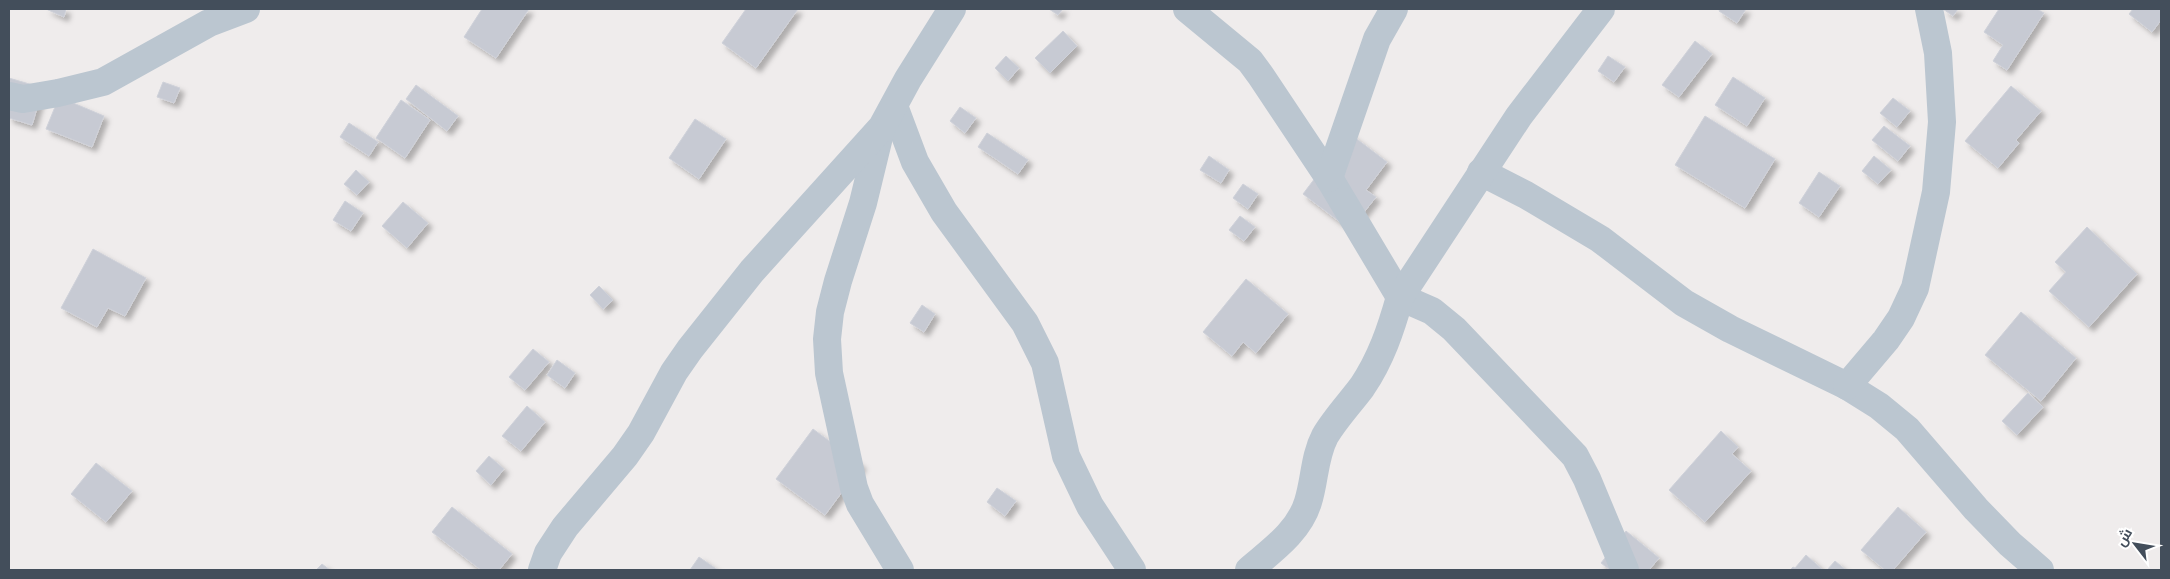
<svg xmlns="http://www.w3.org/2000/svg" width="2170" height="579" font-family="'Open Sans',Cairo,sans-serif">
<defs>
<filter id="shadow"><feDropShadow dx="4.5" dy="4.5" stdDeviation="2.5" flood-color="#0004"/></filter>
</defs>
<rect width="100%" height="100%" fill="#efecec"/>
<g fill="#c7cad3" stroke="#cfd1d9" filter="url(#shadow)">
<path d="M46 9H66L64 17Z"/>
<path d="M482 9H529L496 58 464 37Z"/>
<path d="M746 9H798L756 68 722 43Z"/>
<path d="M1049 9H1063L1058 15Z"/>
<path d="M1720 9H1746L1737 23 1719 11Z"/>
<path d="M1943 9H1958L1953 16Z"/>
<path d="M1999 9H2037L2044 13 2007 70 1993 61 2003 45 1984 32Z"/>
<path d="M2133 9H2161V20L2152 32 2129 14Z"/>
<path d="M1063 31 1077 46 1050 73 1035 58Z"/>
<path d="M1695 41 1712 54 1679 97 1662 85Z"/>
<path d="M1006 56 1019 68 1008 81 995 68Z"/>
<path d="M1608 56 1625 67 1614 82 1598 71Z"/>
<path d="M1733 77 1765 98 1747 126 1715 105Z"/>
<path d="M9 78 43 88 32 125 9 118Z"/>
<path d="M163 82 180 88 174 103 157 97Z"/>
<path d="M416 85 458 116 447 131 406 99Z"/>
<path d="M2011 86 2041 111 2016 140 2019 143 1998 168 1965 141Z"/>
<path d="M59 97 104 116 92 147 46 129Z"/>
<path d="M1893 98 1910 111 1897 127 1880 113Z"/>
<path d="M401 100 430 120 405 158 376 138Z"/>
<path d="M960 107 976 118 965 133 950 121Z"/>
<path d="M1705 116 1775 159 1745 208 1675 165Z"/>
<path d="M695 119 726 139 699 179 669 158Z"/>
<path d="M349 123 378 142 369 156 340 137Z"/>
<path d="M1884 126 1910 146 1898 161 1872 140Z"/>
<path d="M987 133 1028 160 1018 174 978 147Z"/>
<path d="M1349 133 1387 162 1366 190 1376 197 1361 216 1340 222 1303 194Z"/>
<path d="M1209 156 1229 170 1221 183 1200 170Z"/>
<path d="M1874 156 1891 170 1878 184 1862 171Z"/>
<path d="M356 170 369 182 357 195 344 184Z"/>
<path d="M1819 172 1840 186 1819 217 1799 203Z"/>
<path d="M1243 184 1258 194 1248 209 1233 198Z"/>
<path d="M345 201 363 213 351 231 333 220Z"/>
<path d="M403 202 428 223 407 248 382 226Z"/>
<path d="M1240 216 1255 227 1244 241 1229 230Z"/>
<path d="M2087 227 2137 274 2089 327 2049 291 2066 272 2055 262Z"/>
<path d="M93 249 146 278 125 316 108 308 97 327 61 308Z"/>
<path d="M1246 279 1288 314 1256 353 1243 342 1232 356 1203 332Z"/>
<path d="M599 286 613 300 603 309 590 295Z"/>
<path d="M922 305 935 314 924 332 910 323Z"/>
<path d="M2021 312 2076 358 2041 401 1985 355Z"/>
<path d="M533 349 549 362 525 390 509 377Z"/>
<path d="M557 360 575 373 565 388 547 375Z"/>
<path d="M2028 393 2043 407 2017 435 2002 421Z"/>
<path d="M527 406 545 422 521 451 502 436Z"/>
<path d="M813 429 862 465 825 515 776 479Z"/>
<path d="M1721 431 1738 447 1732 454 1751 471 1705 522 1669 490Z"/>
<path d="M489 456 504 469 491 485 476 471Z"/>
<path d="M96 463 132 491 106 522 71 494Z"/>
<path d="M997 488 1016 501 1005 516 987 502Z"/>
<path d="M452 507 512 554 499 570H481L432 532Z"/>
<path d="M1898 507 1926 532 1893 570H1885L1861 550Z"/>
<path d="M1626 531 1659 558 1649 570H1610L1601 563Z"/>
<path d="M1806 555 1823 570H1790L1793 567 1795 568Z"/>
<path d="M699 557 718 570H690Z"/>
<path d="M1835 561 1846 570H1827Z"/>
<path d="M322 564 330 570H316Z"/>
</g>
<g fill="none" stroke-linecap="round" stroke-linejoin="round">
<g stroke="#bbc6d0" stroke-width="28">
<path d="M1187 9 1250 61 1261 76 1329 178 1400 297 1432 311 1454 329 1575 456 1587 479 1625 570"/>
<path d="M9 96 23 99 58 93 103 82 209 23 246 9"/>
<path d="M894 106 915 162 944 212 1025 323 1045 363 1066 456 1090 506 1132 570"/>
<path d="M880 133 863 203 838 281 830 312 827 339 829 373 854 488 860 504 900 570"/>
<path d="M1481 172 1526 195 1600 239 1684 303 1730 329 1847 386 1879 406 1907 429 1976 509 2010 544 2040 570"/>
<path d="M1329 178 1377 39 1394 9"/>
<path d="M1847 386 1886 340 1901 318 1915 288 1936 192 1942 122 1938 53 1929 9"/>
<path d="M542 570 548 553 565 527 625 456 641 433 674 372 690 349 752 271 882 127 908 79 952 9"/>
<path d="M1249 570C1271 551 1299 532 1308 502 1315 480 1314 457 1325 436 1335 419 1350 403 1362 387 1381 359 1391 329 1400 297L1519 116 1601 9"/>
</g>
</g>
<rect width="2170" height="579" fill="none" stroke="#434e5b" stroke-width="20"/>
<g transform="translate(2135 544) rotate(301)" stroke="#ffffff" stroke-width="4" paint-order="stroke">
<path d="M0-4L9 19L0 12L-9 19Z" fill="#434e5b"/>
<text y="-8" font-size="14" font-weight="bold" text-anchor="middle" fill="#434e5b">ش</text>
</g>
</svg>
